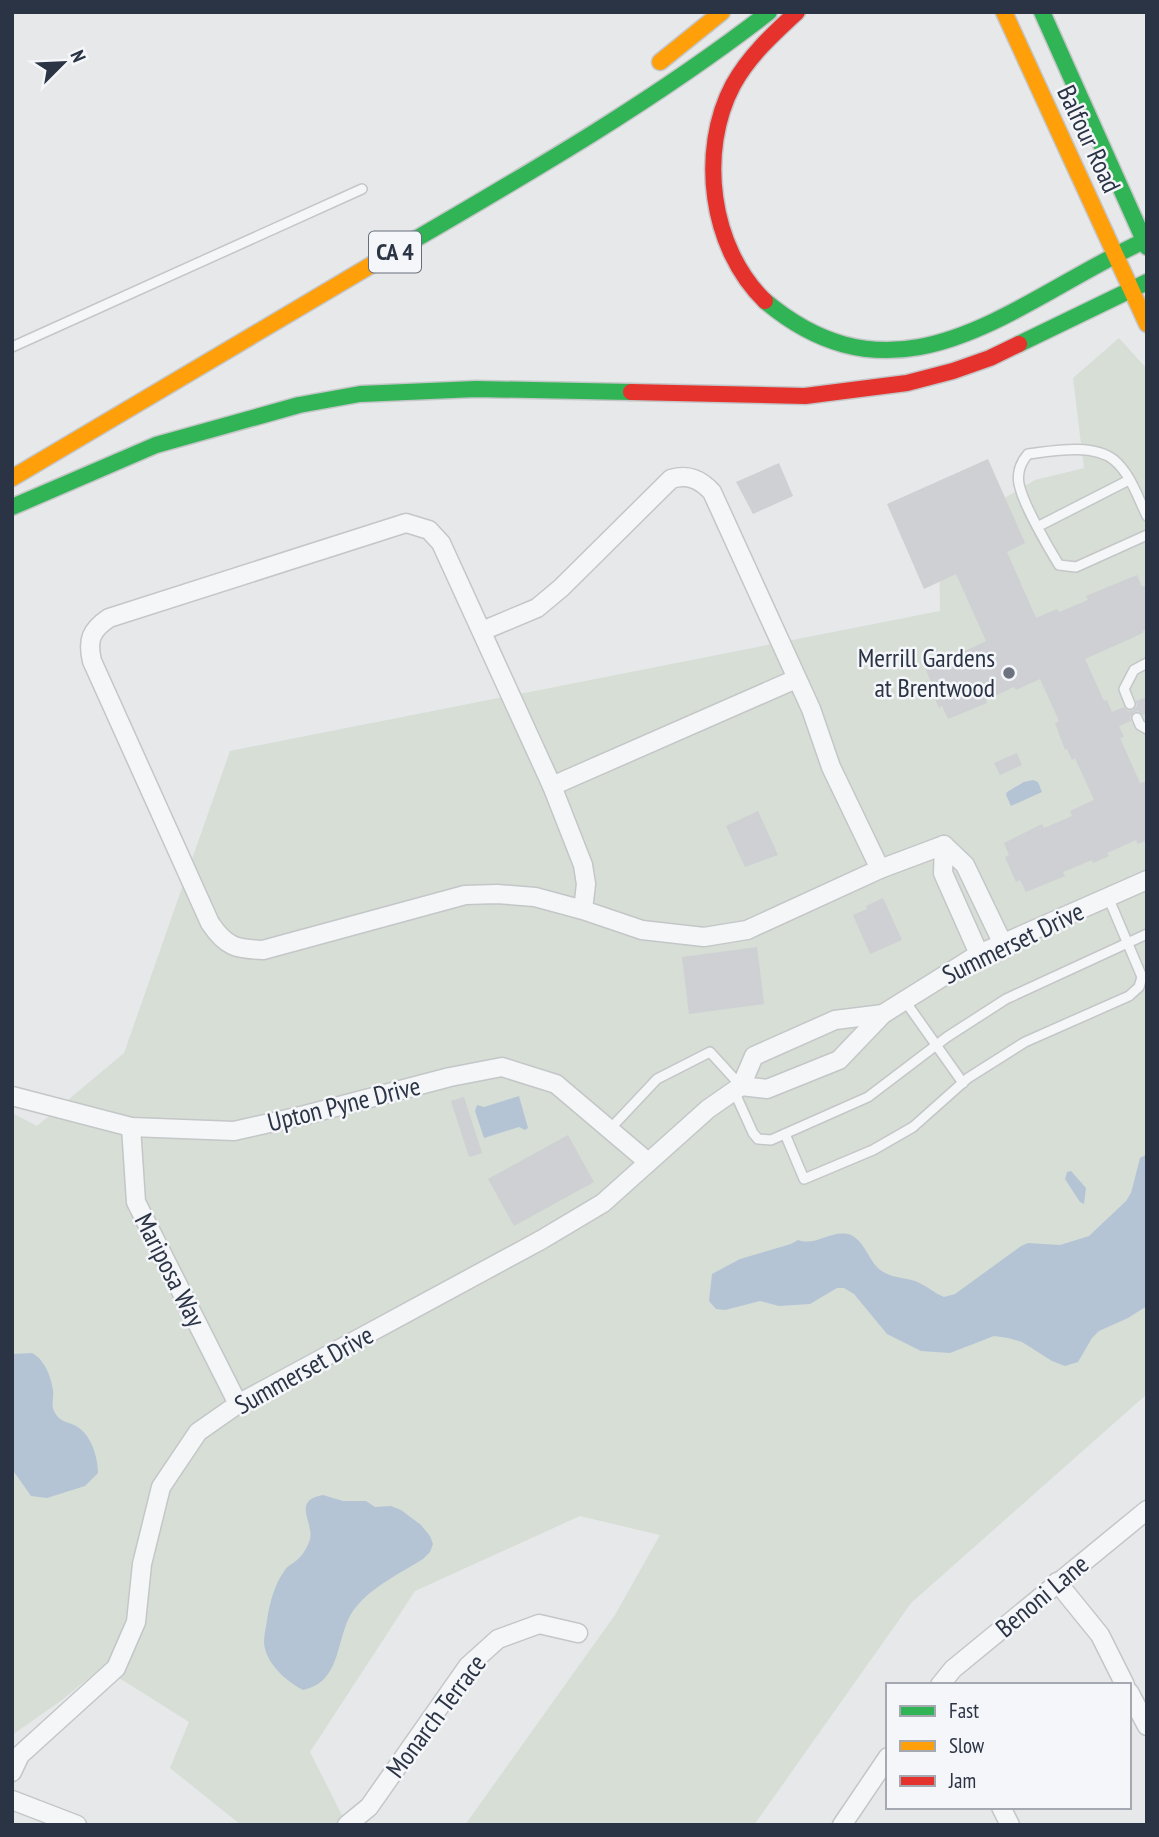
<svg xmlns="http://www.w3.org/2000/svg" width="1159" height="1837" font-family="'PT Sans Narrow',sans-serif">
<rect width="100%" height="100%" fill="#e6e8ea"/>
<path fill="#d6ded6" d="M1119 338 1147 369V1394L911 1603 754 1825H465L615 1615 660 1535 580 1516 415 1591 310 1752 347 1825H241L170 1768 189 1722 102 1667 62 1700 12 1735V1113L37 1126 124 1053 230 751 940 611 939 537 1035 480 1084 468 1073 378Z"/>
<g fill="#b4c4d5">
<path d="M1033 780 1038 782 1042 792 1011 806 1006 795 1007 792 1024 782Z"/>
<path d="M519 1096 528 1128 525 1130 519 1127 484 1138 475 1111 477 1105 484 1107Z"/>
<path d="M1147 1154V1306L1128 1318 1099 1331 1092 1338 1078 1362 1065 1366 1052 1361 1022 1342 1008 1338 994 1336 950 1353 921 1351 887 1334 854 1294 844 1288H837L810 1304 779 1306 760 1301 725 1310 716 1309 709 1301 712 1274 740 1259 791 1244 798 1240C816 1247 833 1228 851 1235 865 1242 868 1259 879 1269 890 1278 902 1277 915 1281 926 1285 934 1293 944 1297L955 1294 1021 1246 1028 1243 1060 1245 1089 1236 1126 1201 1131 1193 1140 1158Z"/>
<path d="M1071 1171 1086 1188 1084 1204 1080 1202 1065 1179 1067 1172Z"/>
<path d="M32 1353C44 1359 51 1376 53 1390 54 1397 51 1405 54 1411 59 1422 66 1421 76 1426 91 1434 98 1457 98 1473L85 1486 47 1498 31 1496 12 1469V1354Z"/>
<path d="M323 1495 343 1501H366L375 1507 391 1506 401 1510 421 1525 430 1536 433 1544 430 1552 423 1559C401 1573 373 1586 356 1607 334 1633 345 1681 303 1690 286 1681 265 1663 264 1642 264 1635 266 1627 267 1620 270 1602 274 1585 285 1570 288 1565 293 1564 297 1560 302 1556 307 1548 309 1542 317 1525 289 1501 323 1495Z"/>
</g>
<g fill="#ced0d3">
<path d="M988 459 1025 543 1007 552 1036 618 1057 609 1059 612 1088 600 1086 596 1137 575 1142 587 1147 584V629L1143 631V633L1085 659 1104 701 1107 700 1112 712 1124 707 1128 711 1133 710 1137 706 1136 701 1147 697V714L1143 715 1138 711 1134 712 1130 717 1131 721 1119 726 1124 737 1120 738 1140 783 1147 781V840L1138 844 1136 840 1107 853 1109 856 1093 863 1092 860 1063 872 1065 876 1026 892 1020 880 1016 882 1005 857 1009 855 1004 843 1042 824 1044 828 1072 816 1070 811 1094 800 1075 758 1072 760 1067 749 1065 750 1055 723 1059 721 1040 679 1016 690 1014 687 986 700 987 703 948 719 942 706 939 708 928 683 931 682 926 670 986 641 956 574 924 589 887 504Z"/>
<path d="M779 463 793 496 753 514 736 482Z"/>
<path d="M1017 753 1022 765 1000 775 994 763Z"/>
<path d="M758 811 778 855 745 867 726 826Z"/>
<path d="M883 898 902 940 870 954 853 915 867 909 866 906Z"/>
<path d="M757 947 764 1004 689 1014 682 957Z"/>
<path d="M464 1097 482 1153 469 1157 451 1101Z"/>
<path d="M568 1135 594 1182 514 1226 488 1179Z"/>
</g>
<g fill="none" stroke-linecap="round" stroke-linejoin="round">
<defs>
<g id="lane">
<path d="M12 347 362 189"/>
<path d="M1147 516C1138 498 1130 473 1114 460 1093 443 1053 451 1028 454 1021 462 1017 473 1019 484 1023 504 1048 547 1059 565L1076 567 1147 535"/>
<path d="M1039 526 1129 480"/>
<path d="M1130 704 1124 689 1134 670 1147 663"/>
<path d="M1137 718 1140 725 1147 729"/>
<path d="M905 1001 963 1083"/>
<path d="M734 1091 753 1133 758 1139 771 1140 868 1097 947 1037 1006 999 1147 934"/>
<path d="M609 1130 657 1079 710 1052 741 1086"/>
<path d="M785 1134 804 1179 873 1150 913 1127 968 1078 1025 1042 1129 996 1139 987 1142 977 1108 897"/>
</g>
<g id="street">
<path d="M482 631 537 608 561 588 671 479C688 474 700 479 712 492L811 709 831 767 880 869"/>
<path d="M552 786 796 679"/>
<path d="M583 910 586 884 583 865 552 786 441 543 429 530 406 523 109 618C91 630 87 640 92 661L210 923C226 947 236 949 263 950L465 895 497 894 535 897 583 910 642 930 704 937 747 930 880 869 944 845"/>
<path d="M979 954 943 873 944 845 965 865 1003 944"/>
<path d="M741 1086 767 1089 839 1060 883 1014 979 954 1147 880"/>
<path d="M12 1096 131 1127 234 1131 305 1115 450 1077 502 1067 556 1084 648 1162"/>
<path d="M131 1127 136 1202 238 1404"/>
<path d="M1057 1582 1100 1635 1125 1685"/>
<path d="M940 1685 953 1669 1147 1510"/>
<path d="M1129 1692 1147 1726"/>
<path d="M12 1772 20 1755 116 1668 136 1622 142 1564 161 1487 198 1432 238 1404 541 1240 603 1203 708 1109 741 1086 754 1056 835 1020 883 1014"/>
<path d="M12 1800 77 1825"/>
<path d="M1001 1807 1010 1825"/>
<path d="M347 1825 369 1807 468 1666 498 1639 539 1624 578 1633"/>
<path d="M842 1825 888 1757"/>
</g>
<g id="fast">
<path d="M1042 12 1147 247"/>
<path d="M373 264C508 185 645 108 769 12"/>
<path d="M765 301C902 416 1015 301 1144 241"/>
<path d="M1019 344 1147 282"/>
<path d="M12 507 156 445 299 405 360 394 476 389 631 392"/>
</g>
<g id="slow">
<path d="M1004 12 1147 324"/>
<path d="M660 62 722 12"/>
<path d="M12 478 373 264"/>
</g>
<g id="jam">
<path d="M765 301C710 248 698 151 733 85 749 56 773 34 797 12"/>
<path d="M631 392 805 396 907 383 953 371 990 358 1019 344"/>
</g>
</defs>
<use href="#lane" stroke="#c4c6c8" stroke-width="12"/>
<use href="#street" stroke="#c4c6c8" stroke-width="21"/>
<use href="#fast" stroke="#c4c6c8" stroke-width="19"/>
<use href="#slow" stroke="#c4c6c8" stroke-width="19"/>
<use href="#jam" stroke="#c4c6c8" stroke-width="19"/>
<use href="#lane" stroke="#f5f6f7" stroke-width="9"/>
<use href="#street" stroke="#f5f6f7" stroke-width="18"/>
<use href="#fast" stroke="#30b455" stroke-width="16"/>
<use href="#slow" stroke="#ff9f0a" stroke-width="16"/>
<use href="#jam" stroke="#e5322d" stroke-width="16"/>
</g>
<circle fill="#6c737f" stroke="#f4f6f9" stroke-width="2.5" cx="1009" cy="673" r="7"/>
<g text-anchor="middle" stroke-width="5" stroke-linejoin="round" paint-order="stroke">
<rect fill="#f4f6f9" stroke="#676e7b" stroke-width="2" x="369" y="231.5" width="52" height="41" rx="5"/>
<g font-size="24" font-weight="bold" fill="#2b3445">
<text x="395" y="260">CA 4</text>
</g>
<g font-size="26" fill="#2b3445" stroke="#f4f6f9">
<text transform="translate(1089 139) rotate(65)" y="9">Balfour Road</text>
<text transform="translate(1013 943) rotate(-26)" y="9">Summerset Drive</text>
<text transform="translate(344 1104) rotate(-14)" y="9">Upton Pyne Drive</text>
<text transform="translate(170 1270) rotate(63)" y="9">Mariposa Way</text>
<text transform="translate(304 1370) rotate(-29)" y="9">Summerset Drive</text>
<text transform="translate(1042 1596) rotate(-40)" y="9">Benoni Lane</text>
<text transform="translate(436 1716) rotate(-53)" y="9">Monarch Terrace</text>
</g>
<g font-size="26" fill="#2b3445" stroke="#f4f6f9" text-anchor="end">
<text x="995" y="667">Merrill Gardens<tspan x="995" dy="30">at Brentwood</tspan></text>
</g>
</g>
<rect width="1159" height="1837" fill="none" stroke="#2b3445" stroke-width="28"/>
<rect x="886" y="1683" width="245" height="126" fill="#f4f6f9" stroke="#a4a8b1" stroke-width="2"/>
<rect x="900" y="1706" width="35" height="10" fill="#30b455" stroke="#a4a8b1" stroke-width="2"/>
<text x="949" y="1718" font-size="21" fill="#2b3445">Fast</text>
<rect x="900" y="1741" width="35" height="10" fill="#ff9f0a" stroke="#a4a8b1" stroke-width="2"/>
<text x="949" y="1753" font-size="21" fill="#2b3445">Slow</text>
<rect x="900" y="1776" width="35" height="10" fill="#e5322d" stroke="#a4a8b1" stroke-width="2"/>
<text x="949" y="1788" font-size="21" fill="#2b3445">Jam</text>
<g transform="translate(63 63) rotate(66)" stroke="#f4f6f9" stroke-width="5" paint-order="stroke">
<path d="M0-5L12 26L0 18L-12 26Z" fill="#2b3445"/>
<text y="-10" font-size="19" font-weight="bold" text-anchor="middle" fill="#2b3445">N</text>
</g>
</svg>
